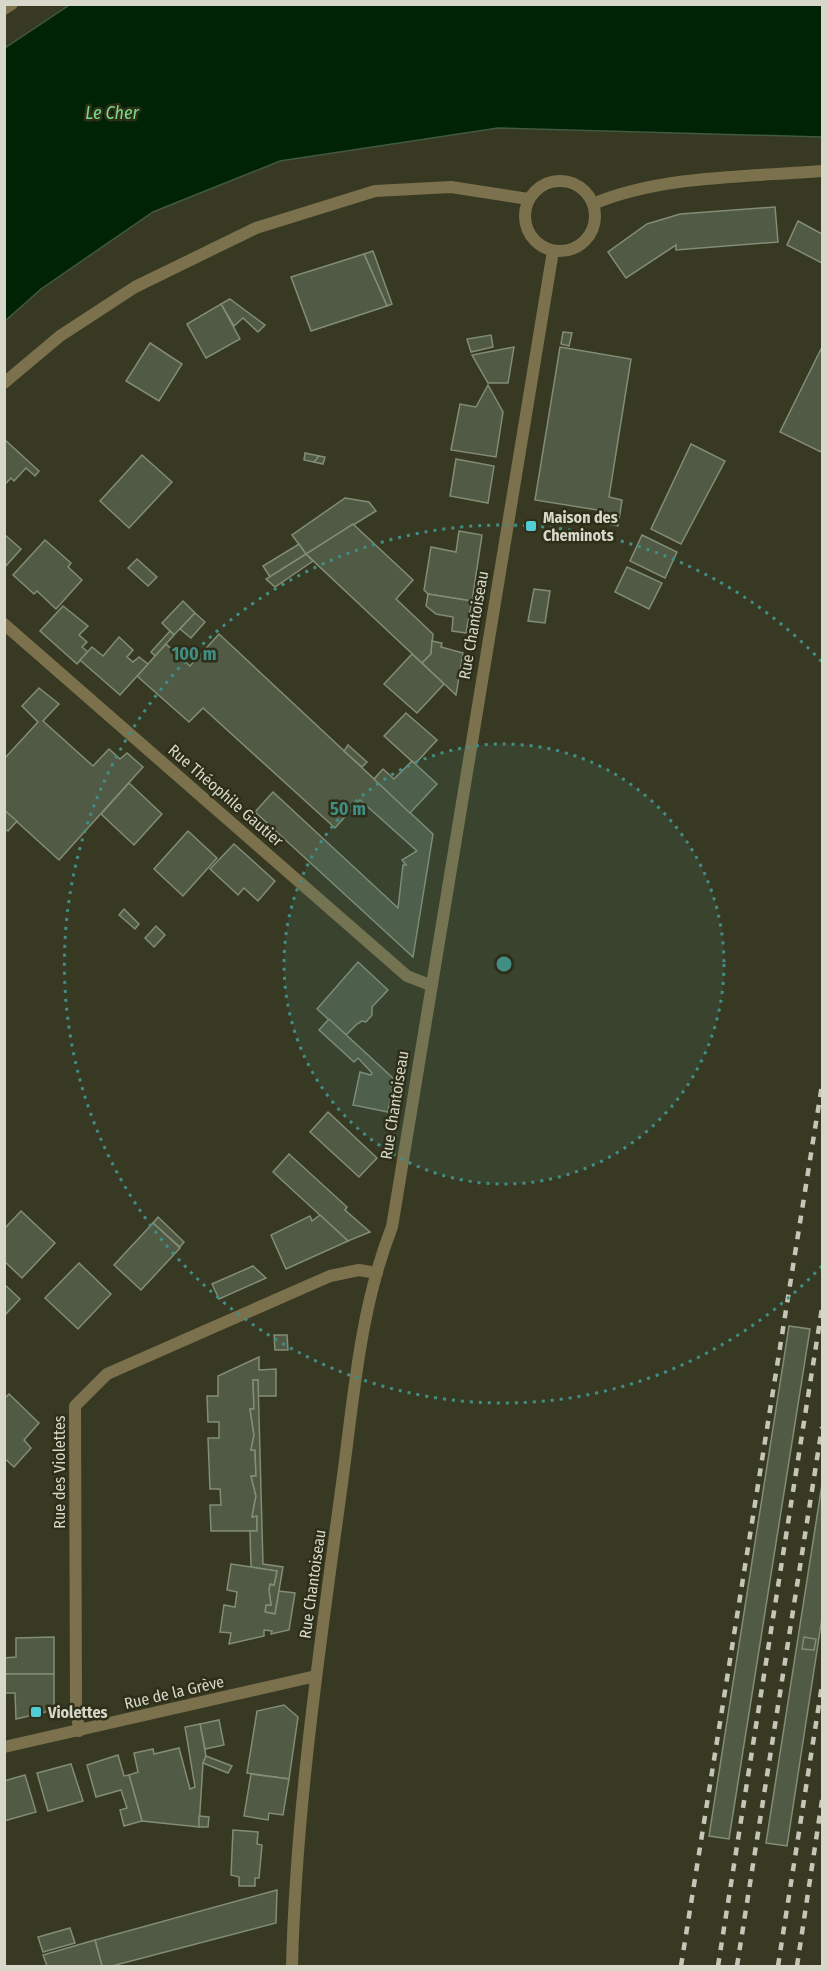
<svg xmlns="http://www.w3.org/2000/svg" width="827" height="1971" font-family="'Fira Sans Condensed',sans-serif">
<rect width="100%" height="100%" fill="#383923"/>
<path fill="#002305" stroke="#405940" stroke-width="1.5" d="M71 4 822 5V137L498 128 280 161 153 212 41 289 5 321V48Z"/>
<g fill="#505a45" stroke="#828d76" stroke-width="1.5">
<path d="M775 207 778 242 676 250V245L626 278 608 252 647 224 680 214Z"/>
<path d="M798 221 822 234V263L787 245Z"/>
<path d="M373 251 392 304 387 306 364 254Z"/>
<path d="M364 254 387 306 311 331 291 277Z"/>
<path d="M230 299 265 325 258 332 243 318 234 326 221 304Z"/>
<path d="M221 304 240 339 206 358 187 324Z"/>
<path d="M563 332 572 333 569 346 561 344Z"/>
<path d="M491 335 493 347 471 352 467 339Z"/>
<path d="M150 343 182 364 159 401 126 381Z"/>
<path d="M514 347 508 383H488L472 355Z"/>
<path d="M560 347 631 359 609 497 622 500 618 526 601 523 604 511 535 500Z"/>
<path d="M822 347V449L821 452 780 432Z"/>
<path d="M488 385 503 412 496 457 451 450 460 404 476 407Z"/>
<path d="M4 439 39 471 35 476 26 468 14 481 11 478 4 485Z"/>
<path d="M691 444 725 461 681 544 651 529Z"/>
<path d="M305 453 319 456 314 462 304 460Z"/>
<path d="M142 455 172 482 129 528 100 501Z"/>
<path d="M319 456 325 457 323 464 314 462Z"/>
<path d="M456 459 494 466 488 503 450 496Z"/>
<path d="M345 498 369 502 376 511 306 554 292 535Z"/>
<path d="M353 524 413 580 396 599 433 634 431 654 422 663 306 554Z"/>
<path d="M459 531 482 535 472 601 428 594 424 590 431 547 456 552Z"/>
<path d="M4 534 21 549 4 568Z"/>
<path d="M642 535 677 552 665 578 630 561Z"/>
<path d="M45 540 71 563 68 567 82 580 56 609 37 591 34 594 13 575Z"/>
<path d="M299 544 306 554 270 577 263 566Z"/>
<path d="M306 554 313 561 275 587 266 579Z"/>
<path d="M137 559 157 577 148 586 128 568Z"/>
<path d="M627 567 662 583 649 609 615 592Z"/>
<path d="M534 589 550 591 545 623 528 621Z"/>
<path d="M428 594 472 601 466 633 452 631 453 617 436 614 426 606Z"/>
<path d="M183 601 195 613 174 635 162 623Z"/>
<path d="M63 606 88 626 79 635 87 642 82 647 88 652 77 664 40 631Z"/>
<path d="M195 613 205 622 191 638 180 629Z"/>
<path d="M170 631 174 635 155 656 151 652Z"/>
<path d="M219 634 433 834 413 957 255 812 273 792 398 908 403 865H406L402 860 417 851 360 800 335 828 203 708 189 722 137 676 166 644 190 666Z"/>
<path d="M119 637 133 650 127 657 133 662 139 657 148 664 120 695 80 660 92 647 103 656Z"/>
<path d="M432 641 442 643 441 647 463 653 456 695 422 663 431 654Z"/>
<path d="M412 654 444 684 417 713 384 684Z"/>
<path d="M39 688 59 704 43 721 93 766 109 749 120 759 127 753 143 767 59 860 4 810V759L38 722 22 706Z"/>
<path d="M406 713 437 740 415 764 384 736Z"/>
<path d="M348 745 367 762 362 767 344 751Z"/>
<path d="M412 761 437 784 410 813 374 779 383 769 394 779Z"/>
<path d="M129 783 162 814 134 845 101 814Z"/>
<path d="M4 810 17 821 8 831 4 828Z"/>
<path d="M188 831 217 858 183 896 154 869Z"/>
<path d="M234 844 275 881 258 901 244 888 238 895 210 869Z"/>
<path d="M124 909 139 924 135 929 119 915Z"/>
<path d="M156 926 165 935 154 947 145 938Z"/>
<path d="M358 962 388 990 372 1007V1015L366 1022 362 1021 357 1024 346 1035 317 1009Z"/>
<path d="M329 1019 394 1079 388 1112 353 1105 360 1072 371 1075 372 1073 358 1058 354 1062 319 1030Z"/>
<path d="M328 1112 377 1158 359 1177 310 1132Z"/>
<path d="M289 1154 347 1207 345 1210 370 1232 348 1241 273 1172Z"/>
<path d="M21 1211 55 1243 22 1278 4 1261V1229Z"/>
<path d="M320 1215 348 1241 286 1269 271 1235 310 1216 312 1221Z"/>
<path d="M158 1217 184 1242 180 1247 153 1223Z"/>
<path d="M153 1223 180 1248 141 1290 114 1265Z"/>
<path d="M79 1263 111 1294 78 1329 45 1298Z"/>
<path d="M253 1266 266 1278 219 1299 212 1284Z"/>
<path d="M4 1284 20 1299 4 1316Z"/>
<path d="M789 1326 810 1329 729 1839 709 1836Z"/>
<path d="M274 1335H287L288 1350H275Z"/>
<path d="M259 1357V1370L276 1369V1396H258V1380H253L254 1409H250L254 1435 251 1450H255L256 1476H251L256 1496 252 1517 257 1516V1531H211L210 1505H221L220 1489H210L208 1438H219V1422H208L207 1396H218V1376Z"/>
<path d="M253 1380H258L263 1564 283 1567 275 1614 265 1612 266 1605H271L269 1590 270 1584 274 1585 277 1571 251 1567 250 1531H257V1516L252 1517 256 1496 251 1476H256L255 1450H251L254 1435 250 1409H254Z"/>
<path d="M9 1394 39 1423 24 1440 31 1448 14 1467 4 1458V1399Z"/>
<path d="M822 1484V1618L787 1846 766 1843Z"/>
<path d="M231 1564 277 1571 274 1585 270 1584 269 1590 271 1605H266L265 1612 275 1614 279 1591 295 1593 289 1630 271 1634 272 1631 264 1630V1636L229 1644 231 1633 220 1632 224 1605 235 1607 237 1592 227 1590Z"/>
<path d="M54 1637V1674H4V1658L16 1657V1638Z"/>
<path d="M804 1637 816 1639 814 1650 802 1649Z"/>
<path d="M4 1674H54V1710L16 1719 15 1693H4Z"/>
<path d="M284 1705 298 1717 289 1779 247 1773 257 1711Z"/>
<path d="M219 1720 224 1745 205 1749 200 1724Z"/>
<path d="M200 1724 206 1756 203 1763 199 1827 142 1821 129 1775 138 1772 134 1753 153 1749 154 1754 179 1748 190 1789 195 1787 185 1727Z"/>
<path d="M118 1755 124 1776 129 1775 142 1821 124 1826 120 1810 127 1808 121 1790 96 1797 87 1765Z"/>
<path d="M206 1756 232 1766 228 1773 203 1763Z"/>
<path d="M71 1764 83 1801 48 1811 37 1773Z"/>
<path d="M251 1774 289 1779 283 1815 269 1813 268 1820 244 1816Z"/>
<path d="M25 1775 36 1812 4 1821V1781Z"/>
<path d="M199 1816 209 1817 208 1827H199Z"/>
<path d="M233 1830 258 1832 257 1844 262 1845 259 1878H255V1886H239V1877L231 1875Z"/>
<path d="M277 1890 276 1923 112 1966H102L95 1940Z"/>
<path d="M70 1928 75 1943 43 1952 38 1937Z"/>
<path d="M95 1940 102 1966H47L43 1955Z"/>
</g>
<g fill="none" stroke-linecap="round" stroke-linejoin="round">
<g stroke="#7c714d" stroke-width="12">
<path d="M4 9 12 4"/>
<circle cx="560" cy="216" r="35"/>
<path d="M593 204C662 175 748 177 822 171"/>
<path d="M4 383 60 336 135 287 256 228 375 191 451 187 528 199"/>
<path d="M4 624 407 976 430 985"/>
<path d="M79 1731 76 1705 75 1406 107 1374 330 1276 359 1270 377 1273"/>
<path d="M4 1747 316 1676"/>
<path d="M292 1966C296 1810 319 1653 340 1498 353 1408 358 1313 392 1227L553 251"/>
</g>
<g stroke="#c5c6b8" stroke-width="4.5" stroke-dasharray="8 8" stroke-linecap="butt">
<path d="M681 1966 822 1085"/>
<path d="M718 1966 822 1308"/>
<path d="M737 1966 822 1427"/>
<path d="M778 1966 822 1685"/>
<path d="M797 1966 822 1800"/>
</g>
</g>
<circle cx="504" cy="964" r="220" fill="#418e85" fill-opacity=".12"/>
<g fill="none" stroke="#418e85" stroke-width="3" stroke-dasharray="3 6">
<circle cx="504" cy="964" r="220"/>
<path d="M822 1266A439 439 0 1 1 822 662"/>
</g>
<g fill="#52ccd6" stroke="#2e2f19" stroke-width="2">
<rect x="525" y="520" width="12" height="12" rx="3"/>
<rect x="30" y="1706" width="12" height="12" rx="3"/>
</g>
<g text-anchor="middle" stroke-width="5" stroke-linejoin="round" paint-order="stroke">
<g font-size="16" font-weight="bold" fill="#d7d8ca" stroke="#2e2f19" text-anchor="start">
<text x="543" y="523">Maison des<tspan x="543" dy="18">Cheminots</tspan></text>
<text x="48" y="1718">Violettes</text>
</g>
<g font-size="16" fill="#d7d8ca" stroke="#2e2f19">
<text transform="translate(473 625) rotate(-80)" y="6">Rue Chantoiseau</text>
<text transform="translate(226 795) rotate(41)" y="6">Rue Théophile Gautier</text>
<text transform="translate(394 1105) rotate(-81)" y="6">Rue Chantoiseau</text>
<text transform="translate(59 1472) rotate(-90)" y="6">Rue des Violettes</text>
<text transform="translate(312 1584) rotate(-82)" y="6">Rue Chantoiseau</text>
<text transform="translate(174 1692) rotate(-13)" y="6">Rue de la Grève</text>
</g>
<g font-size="18" font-style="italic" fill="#79db88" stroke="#2e2f19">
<text x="112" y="119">Le Cher</text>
</g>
</g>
<circle cx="504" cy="964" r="9" fill="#418e85" stroke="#2e2f19" stroke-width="3"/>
<g font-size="18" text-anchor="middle" font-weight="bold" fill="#418e85" stroke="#2e2f19" stroke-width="5" stroke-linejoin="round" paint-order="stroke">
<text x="194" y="660">100 m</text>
<text x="348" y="815">50 m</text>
</g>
<rect width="827" height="1971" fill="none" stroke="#d7d8ca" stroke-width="12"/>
</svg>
